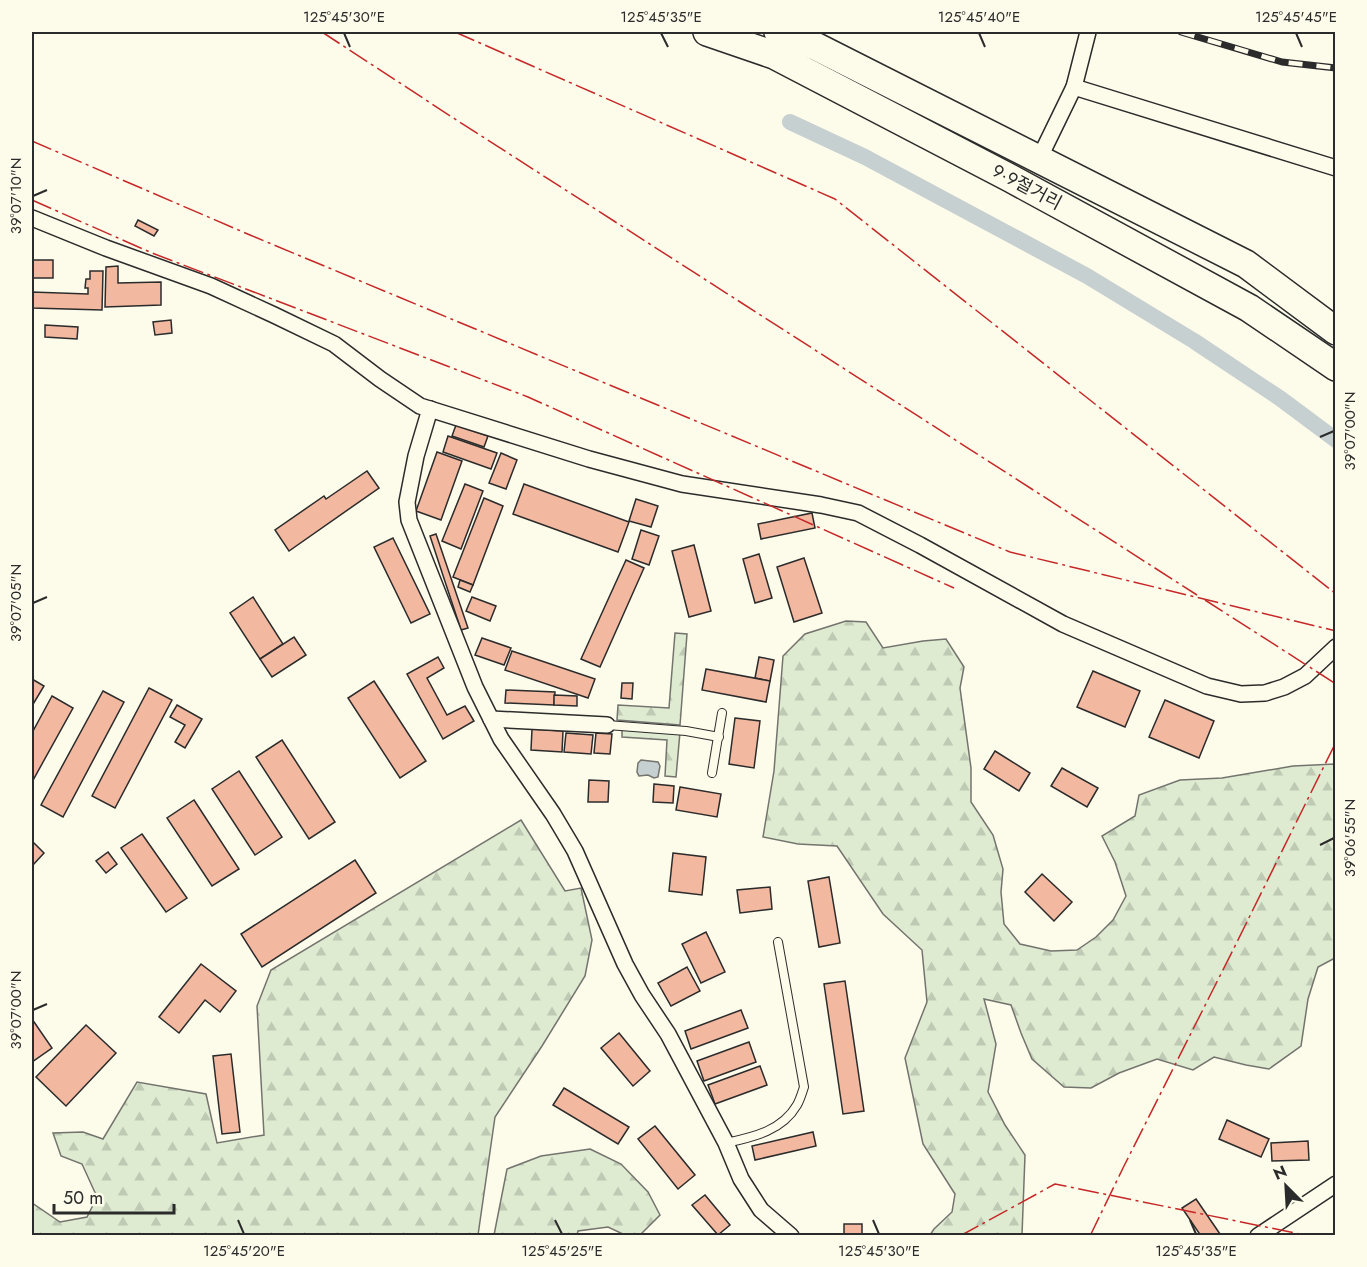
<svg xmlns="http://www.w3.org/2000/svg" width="1367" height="1267" font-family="Jost,'Noto Sans KR',sans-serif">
<defs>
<pattern id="forest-firs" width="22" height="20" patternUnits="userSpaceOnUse" patternTransform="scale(1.5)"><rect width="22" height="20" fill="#deebd1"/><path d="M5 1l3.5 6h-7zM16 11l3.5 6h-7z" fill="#bfcab4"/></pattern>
</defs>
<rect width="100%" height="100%" fill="#fdfbea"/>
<g fill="url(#forest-firs)" stroke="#74746e" stroke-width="1.5">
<path d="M846 621 866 622 883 648 923 641 946 639 964 667 960 688 971 768V802L993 835 1003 869 1001 892 1004 924 1020 944 1051 951 1077 950 1096 937 1113 920 1126 896 1115 862 1102 836 1135 816 1139 795 1180 780 1222 778 1293 766 1335 764V958L1318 967 1308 999 1301 1046 1269 1069 1246 1065 1214 1057 1193 1070 1157 1059 1119 1073 1091 1088 1064 1087 1032 1059 1021 1033 1011 1005 984 999 996 1044 988 1092 1005 1125 1025 1155 1022 1235H930L934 1229 952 1212 955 1194 923 1144 905 1058 927 1002 922 950 883 914 837 846 798 844 763 837 774 771 783 656 805 634Z"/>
<path d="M675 633 687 634 680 725 617 720 618 705 669 708Z"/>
<path d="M622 728 680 732 676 777 665 776 667 740 622 737Z"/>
<path d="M521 820 565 891 581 888 592 940 585 976 542 1046 495 1117 478 1235H32V1203L60 1222 87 1217 97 1197 82 1164 61 1156 53 1133 83 1132 103 1139 137 1082 206 1094 217 1143 264 1135 257 1006 271 970Z"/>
<path d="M590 1149 621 1164 648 1192 660 1215 640 1235H625L608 1227 578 1231 577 1235H494L507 1169 541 1156Z"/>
</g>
<path fill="#c7d0d0" stroke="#74746e" stroke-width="1.5" d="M641 760 658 762 660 766 658 777 654 778 648 775 639 776 637 772 638 763Z"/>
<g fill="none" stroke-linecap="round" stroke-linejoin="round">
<path stroke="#c7d0d0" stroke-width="16" d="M790 122 865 157 1087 276 1194 341 1281 399 1336 440"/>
</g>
<g fill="#f2b8a0" stroke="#2b2b2b" stroke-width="1.5">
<path d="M138 220 158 230 154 236 135 226Z"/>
<rect x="32" y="260" width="21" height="18"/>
<path d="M118 266V283L161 282V305L105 307 106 267Z"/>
<path d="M90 271H103L102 310 32 308V292L88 294V288H85L86 279H90Z"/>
<path d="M171 320 172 333 155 335 153 322Z"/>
<path d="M45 325 78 327 77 339 45 337Z"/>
<path d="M456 425 488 436 484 447 452 436Z"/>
<path d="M448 436 497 453 491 469 443 452Z"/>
<path d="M437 452 462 461 441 520 416 511Z"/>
<path d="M501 453 517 460 506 489 489 483Z"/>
<path d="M367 471 379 488 289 551 275 530 324 496 326 499Z"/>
<path d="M465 484 483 491 461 549 442 541Z"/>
<path d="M524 484 629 522 618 552 513 514Z"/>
<path d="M484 498 503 506 473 585 453 577Z"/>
<path d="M636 499 658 506 651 527 629 521Z"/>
<path d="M812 513 815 528 761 539 758 524Z"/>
<path d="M641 530 659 536 649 565 632 559Z"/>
<path d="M436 534 468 628 461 630 430 536Z"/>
<path d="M393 538 430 614 411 623 374 547Z"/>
<path d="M694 545 711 611 689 617 672 551Z"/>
<path d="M759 554 772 598 755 603 743 559Z"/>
<path d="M804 558 822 613 794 622 777 567Z"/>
<path d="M626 560 644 568 600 667 581 659Z"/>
<path d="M460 580 473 585 470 592 458 587Z"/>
<path d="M253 597 283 644 260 659 230 613Z"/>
<path d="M472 597 496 606 490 621 466 611Z"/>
<path d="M294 637 306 655 272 677 260 659Z"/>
<path d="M482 638 511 648 504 665 475 655Z"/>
<path d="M512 651 595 679 588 698 505 670Z"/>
<path d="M438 657 444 668 427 678 447 715 465 706 474 721 443 739 407 674Z"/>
<path d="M759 657 774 660 770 681 755 678Z"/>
<path d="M706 669 770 681 766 702 702 690Z"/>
<path d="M1093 671 1140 691 1125 727 1077 707Z"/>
<path d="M32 679 44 686 32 706Z"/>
<path d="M374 681 426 761 400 778 348 698Z"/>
<path d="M622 683H633L632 699 621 698Z"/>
<path d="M149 688 172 700 115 808 92 796Z"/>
<path d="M506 690 555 692 554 705 505 703Z"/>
<path d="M103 691 124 702 63 817 41 805Z"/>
<path d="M554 695 577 696V706L554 705Z"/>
<path d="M52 696 73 708 32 782V733Z"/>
<path d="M1165 700 1214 721 1199 758 1149 737Z"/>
<path d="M177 705 202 719 185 748 175 742 185 725 170 717Z"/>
<path d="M735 718 760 721 754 768 729 764Z"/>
<path d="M532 729 563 731 562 752 531 750Z"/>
<path d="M566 733 593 735 591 754 564 752Z"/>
<path d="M596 733 612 734 610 754 594 753Z"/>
<path d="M282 740 335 822 309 839 256 757Z"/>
<path d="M995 751 1030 773 1019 791 984 769Z"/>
<path d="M1062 768 1098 788 1087 807 1051 786Z"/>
<path d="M239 771 282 837 255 855 212 789Z"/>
<path d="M589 780 609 781 608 802H588Z"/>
<path d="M654 784 674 786 673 803 653 802Z"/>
<path d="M680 787 721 794 717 817 676 810Z"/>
<path d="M194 800 239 869 212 886 167 818Z"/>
<path d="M142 834 187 898 166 912 121 848Z"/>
<path d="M32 841 44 853 32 866Z"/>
<path d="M108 852 117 864 106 873 96 861Z"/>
<path d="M673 853 706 857 702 895 669 891Z"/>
<path d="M355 860 376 893 262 967 241 934Z"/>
<path d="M1042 874 1072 902 1054 921 1025 892Z"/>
<path d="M829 877 840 943 819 947 808 881Z"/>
<path d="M770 887 772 909 740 913 737 890Z"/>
<path d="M706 932 725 972 701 983 682 944Z"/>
<path d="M201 964 236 991 220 1012 205 1000 179 1033 159 1017Z"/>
<path d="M687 967 700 991 671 1006 658 983Z"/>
<path d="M845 981 864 1111 843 1114 824 984Z"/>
<path d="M741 1010 748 1028 691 1049 685 1031Z"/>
<path d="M32 1019 52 1048 32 1062Z"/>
<path d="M86 1025 116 1053 66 1106 36 1077Z"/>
<path d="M619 1033 650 1071 633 1086 601 1048Z"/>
<path d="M749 1042 756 1062 704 1081 697 1061Z"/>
<path d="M231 1054 240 1132 222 1134 213 1056Z"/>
<path d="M760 1066 767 1085 715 1104 708 1085Z"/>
<path d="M564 1088 629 1127 618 1144 553 1105Z"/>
<path d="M1227 1120 1269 1139 1261 1157 1219 1139Z"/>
<path d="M655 1126 695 1175 678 1189 638 1139Z"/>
<path d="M813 1132 816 1146 755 1160 752 1146Z"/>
<path d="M1308 1141 1309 1160 1272 1161 1271 1143Z"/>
<path d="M705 1195 730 1225 718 1235 692 1205Z"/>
<path d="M1196 1199 1220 1234 1218 1236H1201L1182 1208Z"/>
<rect x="844" y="1224" width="18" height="12"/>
</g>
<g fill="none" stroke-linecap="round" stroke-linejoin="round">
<defs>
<g id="lane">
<path d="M607 725 686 731 719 737"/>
<path d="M712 773 722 713"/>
<path d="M726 1143C753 1137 782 1131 797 1105 800 1100 802 1093 804 1087L778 942"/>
</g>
<g id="street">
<path d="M1074 87 1336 168"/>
<path d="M1039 159 1074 87 1088 32"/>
<path d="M32 218 106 248 211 286 274 315 334 344 380 379 420 406 589 459 682 484 821 505 858 513 920 545 1063 624 1207 686 1241 694 1265 693 1284 687 1305 676 1336 647"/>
<path d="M430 409 416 456 407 502 409 520 475 687 501 739 553 814 575 851 625 964 642 995 668 1034 726 1143 741 1179 761 1210 791 1236"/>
<path d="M491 719 607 725"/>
<path d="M1258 1236 1336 1184"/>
</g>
<g id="highway">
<path d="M707 32 774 55 1010 178 1249 308 1336 367"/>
<path d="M778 32 815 46 1246 264 1336 331"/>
</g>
</defs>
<use href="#lane" stroke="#2b2b2b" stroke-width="10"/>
<use href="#street" stroke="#2b2b2b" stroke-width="18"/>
<use href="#highway" stroke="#2b2b2b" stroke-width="30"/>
<use href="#lane" stroke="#fdfbea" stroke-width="8"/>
<use href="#street" stroke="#fdfbea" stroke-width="15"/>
<use href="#highway" stroke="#fdfbea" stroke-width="27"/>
<defs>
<path id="rail" d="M1181 32 1282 62 1336 68"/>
</defs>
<use href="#rail" stroke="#2b2b2b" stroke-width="7"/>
<use href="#rail" stroke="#fdfbea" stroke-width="4.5" stroke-dasharray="14" stroke-linecap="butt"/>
<g stroke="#c62828" stroke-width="1.5" stroke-dasharray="21 4.5 3 4.5" stroke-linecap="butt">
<path d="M322 32 458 121 1197 595"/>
<path d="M455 32 835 199 1336 594"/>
<path d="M32 141 250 235 1010 552 1336 631"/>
<path d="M32 200 152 253 528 397 954 588"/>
<path d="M1205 600 1336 684"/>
<path d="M960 1236 1055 1184 1310 1236"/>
<path d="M1090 1236 1124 1166 1234 948 1336 742"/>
</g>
</g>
<path fill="none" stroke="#2b2b2b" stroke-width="2" d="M344 33 350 47M661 33 668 47M979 33 985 47M1296 33 1302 47M33 196 47 190M1320 437 1334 431M33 603 47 597M1320 845 1334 838M33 1010 47 1004M238 1220 244 1234M555 1220 562 1234M873 1220 879 1234M1190 1220 1196 1234"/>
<g text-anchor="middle" stroke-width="4.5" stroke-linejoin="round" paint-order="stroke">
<g font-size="18" fill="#2b2b2b" stroke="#fdfbea">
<text transform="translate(1027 187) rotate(28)" y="6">9·9절거리</text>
</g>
</g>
<rect width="1367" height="1267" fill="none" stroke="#fdfbea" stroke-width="66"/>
<g transform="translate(1286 1186) rotate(336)" stroke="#fdfbea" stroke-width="4.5" paint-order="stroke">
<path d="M0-4.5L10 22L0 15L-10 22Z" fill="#2b2b2b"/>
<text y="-9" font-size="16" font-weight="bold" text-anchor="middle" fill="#2b2b2b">N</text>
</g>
<path d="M54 1204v9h120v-9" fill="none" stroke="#2b2b2b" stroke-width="3"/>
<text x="63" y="1204" font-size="18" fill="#2b2b2b" stroke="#fdfbea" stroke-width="4.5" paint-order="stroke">50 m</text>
<rect x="33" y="33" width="1301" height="1201" fill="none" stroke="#2b2b2b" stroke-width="2"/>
<g font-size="15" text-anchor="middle" fill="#2b2b2b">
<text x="344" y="22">125°45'30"E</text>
<text x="661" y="22">125°45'35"E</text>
<text x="979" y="22">125°45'40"E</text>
<text x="1296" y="22">125°45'45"E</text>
<text transform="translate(16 196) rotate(-90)" y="5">39°07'10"N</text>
<text transform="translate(1350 431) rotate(-90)" y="5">39°07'00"N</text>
<text transform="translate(16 603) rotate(-90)" y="5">39°07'05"N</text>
<text transform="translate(1350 838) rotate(-90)" y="5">39°06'55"N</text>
<text transform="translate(16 1010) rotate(-90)" y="5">39°07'00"N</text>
<text x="244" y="1256">125°45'20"E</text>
<text x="562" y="1256">125°45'25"E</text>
<text x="879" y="1256">125°45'30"E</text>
<text x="1196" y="1256">125°45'35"E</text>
</g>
</svg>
